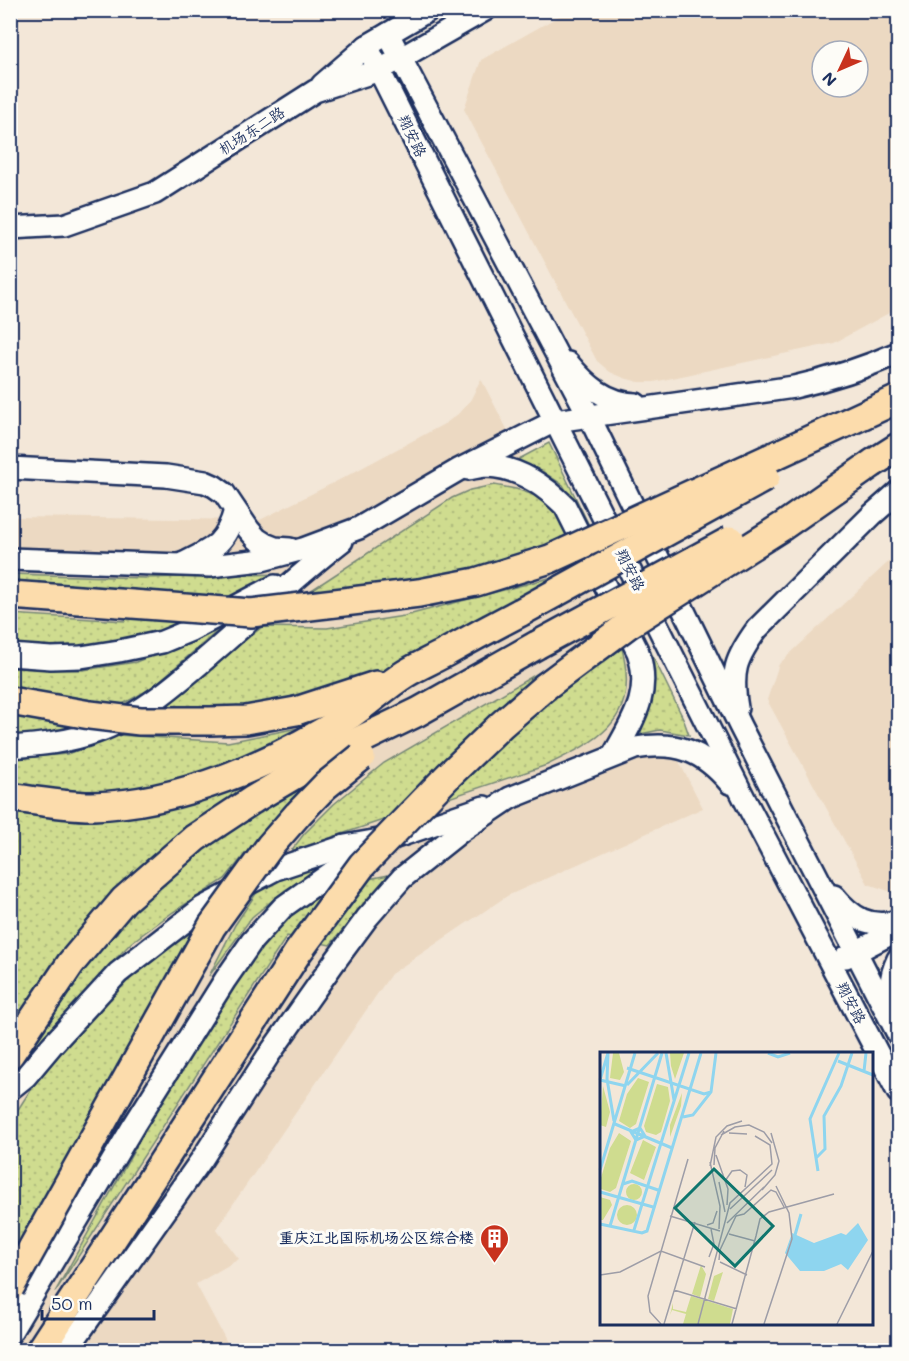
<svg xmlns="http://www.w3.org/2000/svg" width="909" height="1361" font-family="Mali,'LXGW WenKai TC',sans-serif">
<defs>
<pattern id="grass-dots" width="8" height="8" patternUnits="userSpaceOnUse" patternTransform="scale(1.5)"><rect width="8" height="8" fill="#cfdc8f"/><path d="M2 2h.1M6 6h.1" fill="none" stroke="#b1bd7e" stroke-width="1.8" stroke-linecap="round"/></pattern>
</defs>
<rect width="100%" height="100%" fill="#f3e7d8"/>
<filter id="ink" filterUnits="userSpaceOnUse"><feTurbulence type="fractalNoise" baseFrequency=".0167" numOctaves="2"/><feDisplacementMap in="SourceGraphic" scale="12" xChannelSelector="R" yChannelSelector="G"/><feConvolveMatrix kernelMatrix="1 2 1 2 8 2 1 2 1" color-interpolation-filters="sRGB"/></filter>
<g filter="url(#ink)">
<g fill="#ecd9c2" fill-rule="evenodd">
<path d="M570 10 898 11V308L834 343 654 382H639L624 378 610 372 597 361 464 109 481 60ZM822 51H858V87H822Z"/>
<path d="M481 379 703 808 507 896 391 974 216 1229 239 1259 196 1284 231 1350H11V517L260 520 341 479 446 423 458 414 470 401Z"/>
<path d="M898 553V894L868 884 767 700 779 664Z"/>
</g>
<g fill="url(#grass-dots)" stroke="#758676" stroke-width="1.5">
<path d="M549 443 683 718 689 735 660 730 640 734 652 700 653 687 650 671 576 508 563 485 543 472 517 460Z"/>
<path d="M494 485 516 489 537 496 557 511 569 539 459 574 301 597 452 498 470 490Z"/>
<path d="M11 574 145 578 280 574 189 626 79 653 11 648 10 614 125 621 138 594 11 584Z"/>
<path d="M553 577 474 624 388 670 311 694 258 706 159 709 262 627 327 628 404 616Z"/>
<path d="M222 627 150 689 79 728 35 737 11 738 10 668 83 670 136 662Z"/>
<path d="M615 628C621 641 623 650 625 664 635 724 592 743 547 765L291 851 304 834 334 804 384 763Z"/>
<path d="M313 725 225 772 92 797 11 791V759L67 754 118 735 228 742Z"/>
<path d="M317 755 197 827 11 1039V812L20 814 95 821 182 806 251 784Z"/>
<path d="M318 778 269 824 225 879 173 912 132 942 99 976 16 1074 77 975 127 917 177 867 209 843Z"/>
<path d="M335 859 285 890 252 917 209 976 235 925 261 886Z"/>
<path d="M389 875 330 945 287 936 55 1292 168 1090 247 961 289 912 327 887Z"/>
<path d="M206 917 11 1264 10 1122 33 1086 98 1010 147 962Z"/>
</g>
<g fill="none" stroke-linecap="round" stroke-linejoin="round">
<defs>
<g id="secondary">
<path d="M388 34 589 416 740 726 898 1034"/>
<path d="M367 46 746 802 898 1092"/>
<path d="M322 85 367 46 429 10"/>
<path d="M10 228 64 225 155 193 315 91 380 70 485 10"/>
<path d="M568 363C586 385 606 403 636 404"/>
<path d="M10 468 166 476 205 482 214 486 224 493 249 530 257 539 265 544 275 548 290 549"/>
<path d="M468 469C474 468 481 466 487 466 518 467 544 485 565 506L638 652C652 694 633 720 613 756"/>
<path d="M10 559 210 566 262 560 303 549 359 528 460 469 555 421 794 387C830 379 864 368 898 353"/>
<path d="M184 563C213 549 226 544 235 510"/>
<path d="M10 655 51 658 81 657 119 651 162 642 191 630 275 586"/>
<path d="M737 708C731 672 735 659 757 629L872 515 898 492"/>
<path d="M10 747C39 745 69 742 96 732 144 715 189 673 227 640 265 606 302 572 342 541"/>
<path d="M834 896C852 918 870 929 898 921"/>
<path d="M846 957 898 930"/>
<path d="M898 959C889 978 889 989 898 1008"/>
<path d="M10 1089 26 1076 52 1045 118 973 202 908 276 869 345 846 379 840"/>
<path d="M10 1333 134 1125 225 980 252 941 283 907 331 873 393 838 484 807"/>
<path d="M67 1350 202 1159 268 1056 333 964 367 918 402 878 461 831 510 798 635 748C677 741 702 750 730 783"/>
</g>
<g id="highway">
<path d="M873 463 898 447"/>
<path d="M10 595 66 599"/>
<path d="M296 711 376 685"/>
<path d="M10 797C37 801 65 806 92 806 180 804 277 762 350 715 369 702 386 686 405 674 418 666 432 660 445 653 470 639 496 625 521 612"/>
<path d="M10 1054 71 963 124 900 195 838 254 799 325 757 418 712 537 645"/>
<path d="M40 1350 136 1203"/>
</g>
</defs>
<use href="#secondary" stroke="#1b2f5e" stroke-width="26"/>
<use href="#highway" stroke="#1b2f5e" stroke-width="32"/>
<use href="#secondary" stroke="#fdfcf7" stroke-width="21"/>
<use href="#highway" stroke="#fcdcac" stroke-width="27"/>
<defs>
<g id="highway-bridge">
<path d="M66 599 251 613 419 593 476 582 550 559 898 399"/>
<path d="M521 612 766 477"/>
<path d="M537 645 731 540"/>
<path d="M10 701 90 715 140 721H210L246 720 296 711"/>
<path d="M136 1203 298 952 362 865 448 776 501 725 546 686 629 624 783 526 873 463"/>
<path d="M10 1288 212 926 270 846 298 814 325 786 361 757"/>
</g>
</defs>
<use href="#highway-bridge" stroke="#1b2f5e" stroke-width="32" stroke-linecap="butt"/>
<use href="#highway-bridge" stroke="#fcdcac" stroke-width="27"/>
</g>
</g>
<defs>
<symbol id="building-pin" viewBox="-11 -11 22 30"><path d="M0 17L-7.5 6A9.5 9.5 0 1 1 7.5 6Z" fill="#c8321e" stroke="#fdfcf7"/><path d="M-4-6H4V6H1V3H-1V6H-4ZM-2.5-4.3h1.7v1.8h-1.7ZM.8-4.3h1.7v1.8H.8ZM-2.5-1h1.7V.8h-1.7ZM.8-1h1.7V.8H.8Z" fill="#fff"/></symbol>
</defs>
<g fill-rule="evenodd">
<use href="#building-pin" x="478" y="1222" width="33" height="45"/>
</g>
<g text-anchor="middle" stroke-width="6" stroke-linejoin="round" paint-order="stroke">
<g font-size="15" fill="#1b2f5e" stroke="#fdfcf7">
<text transform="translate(252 131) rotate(-33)" y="5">机场东二路</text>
<text transform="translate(412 136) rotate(64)" y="5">翔安路</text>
<text transform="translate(630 570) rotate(63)" y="5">翔安路</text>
<text transform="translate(851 1003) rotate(62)" y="5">翔安路</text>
</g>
<g font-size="15" font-weight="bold" fill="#1b2f5e" stroke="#fdfcf7" text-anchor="end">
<text x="474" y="1243">重庆江北国际机场公区综合楼</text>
</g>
</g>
<g transform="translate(600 1052)">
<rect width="273" height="273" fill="#f3e7d8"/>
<path d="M13 1H19L24 20 20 28 10 26ZM70 1H84L75 27 71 14ZM38 26 49 30 36 72 30 76 19 69 27 42ZM57 32 68 35 70 49 61 80 56 83 46 80 44 74ZM3 34 10 60 6 75 0 73ZM82 41 81 54 70 85V73ZM19 81 31 89 16 136 10 140 1 137 0 129 10 96ZM43 88 56 95 44 128 30 121ZM26 140a8 8 0 1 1 16 0a8 8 0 1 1-16 0ZM0 145 10 148 12 153 3 168H0ZM17 163a10 10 0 1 1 20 0a10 10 0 1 1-20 0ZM101 213 106 222 100 245 92 242ZM123 220 114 249 108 247 114 224ZM91 244 133 257 130 272H83L86 262 72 258 70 263 73 251V257L86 260Z" fill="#cfdc8f"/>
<path d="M258 171 268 188 248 218 241 212 224 219H200L185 201 192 181 214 191 241 181 246 183Z" fill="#8ed5ef"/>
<path fill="none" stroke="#8ed5ef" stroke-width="3" d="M8 1 7 27 14 69M66 1 74 48M168 1 178 5 190 1M238 9 273 23M27 16 104 42 111 40M264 19 266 1M0 28 26 34M0 28 8 1M27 33 58 1M83 65 93 63 111 40 116 1M15 72 72 96M40 76 45 84 36 88 31 80ZM216 106 225 97 224 64 241 34 252 1M0 118 35 1M218 119 210 67 239 1M23 132 32 129 58 138M0 140 53 155M0 172 42 181 47 179 101 1M10 174 62 1M34 178 89 1M195 183 201 162"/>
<path fill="none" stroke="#9d9da7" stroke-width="1.5" d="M129 81 147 82M121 83 135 75 149 73 164 80 172 91M116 103 128 137 127 153M110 110 120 154 119 177M114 113 115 96 124 79M110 114 116 85 127 74 142 69M125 129 132 119 140 118 147 123 145 135M119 130 125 160M162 138 175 123 179 109 171 81M130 157 172 118M70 164 120 179M136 164 144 162 171 138 176 140 184 155M127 171 164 135M107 173 113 171 117 159M129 182 155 189M156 184 160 167 169 160 234 142M109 205 114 192 111 177M119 208 120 198 136 164M120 210 147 223M0 223 20 220 61 199 105 215M74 238 137 257M61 272 50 260 48 244 88 107M64 272 95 170M98 272 130 151 172 112 170 93 155 84M132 272 156 184M164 272 192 187 189 161 176 134M237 272 273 199"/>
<path fill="#0f766e" fill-opacity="0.15" stroke="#0f766e" stroke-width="3" d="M114 117 173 174 135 214 75 156Z"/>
<rect width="273" height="273" fill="none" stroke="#1b2f5e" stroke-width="3"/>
</g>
<rect width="909" height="1361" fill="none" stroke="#fdfcf7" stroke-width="36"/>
<rect x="18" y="18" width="873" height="1325" fill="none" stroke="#1b2f5e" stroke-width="2" filter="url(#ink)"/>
<g transform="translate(840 69) rotate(226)"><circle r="28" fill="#fdfcf7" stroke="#a3aaba" stroke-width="1.5"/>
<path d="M0-4.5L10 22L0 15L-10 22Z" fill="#c8321e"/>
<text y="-9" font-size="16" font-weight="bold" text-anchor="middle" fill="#1b2f5e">N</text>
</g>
<path d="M42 1310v9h112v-9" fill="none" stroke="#1b2f5e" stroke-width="3"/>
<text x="51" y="1310" font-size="18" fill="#1b2f5e" stroke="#fdfcf7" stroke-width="4.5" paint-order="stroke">50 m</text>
</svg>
